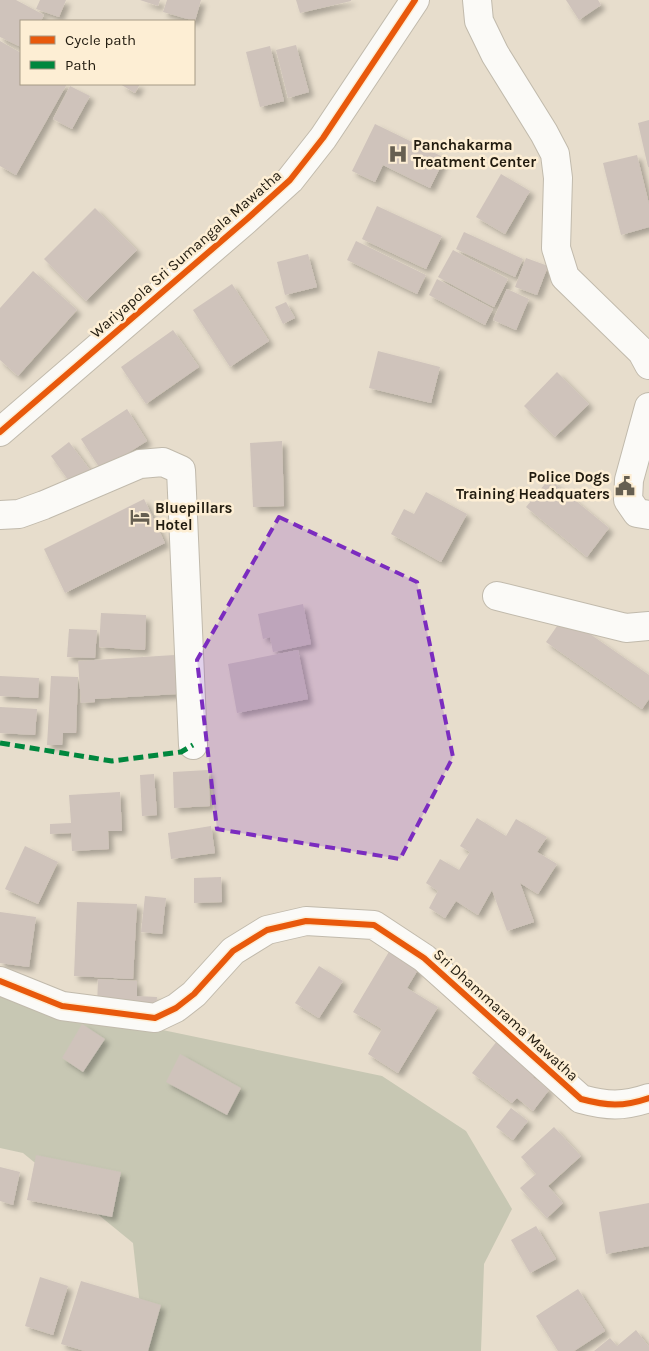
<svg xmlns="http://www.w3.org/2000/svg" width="649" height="1351" font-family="Karla,sans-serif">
<defs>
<filter id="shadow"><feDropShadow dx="4.5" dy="4.5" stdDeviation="2.5" flood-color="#0004"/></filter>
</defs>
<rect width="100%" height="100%" fill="#e7ddcc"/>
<path fill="#c7c7b3" d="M0 996 382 1076 466 1131 512 1209 484 1264 481 1351H145L133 1243 23 1153 0 1148Z"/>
<g fill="#cfc3bb" filter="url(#shadow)">
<path d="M0 0H16L44 15 41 21H21V47L0 37Z"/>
<path d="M40 0H66L59 17 36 9Z"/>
<path d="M140 0H160L158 6Z"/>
<path d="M167 0H201L195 21 163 12Z"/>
<path d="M296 0H351V1L300 13Z"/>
<path d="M566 0H598L601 5 579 20Z"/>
<path d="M0 41 21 53V84H67L16 175 0 166Z"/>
<path d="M296 45 309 92 288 98 276 50Z"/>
<path d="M270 46 284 101 260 107 246 52Z"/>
<path d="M120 84H140L135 93Z"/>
<path d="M70 86 90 96 72 129 53 119Z"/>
<path d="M649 120V167H648L638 123Z"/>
<path d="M375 124 445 158 430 188 383 165 375 182 352 171Z"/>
<path d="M637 155 649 204V227L621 235 603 163Z"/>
<path d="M501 174 530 191 505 234 476 217Z"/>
<path d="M377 206 442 236 426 269 362 239Z"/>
<path d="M95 208 137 250 86 301 44 259Z"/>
<path d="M464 232 523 259 515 277 456 249Z"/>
<path d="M356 241 426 275 417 294 347 260Z"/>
<path d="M453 250 508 279 494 307 438 277Z"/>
<path d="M308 254 317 287 285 295 277 262Z"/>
<path d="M526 258 548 266 537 295 515 287Z"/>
<path d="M33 271 77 310 18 376 0 360V308Z"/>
<path d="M437 279 493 309 485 325 429 295Z"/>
<path d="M232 284 269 341 230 367 193 310Z"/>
<path d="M507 289 529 299 516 330 493 320Z"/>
<path d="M286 302 295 318 283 324 275 307Z"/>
<path d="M173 330 199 367 146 404 121 367Z"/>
<path d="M378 351 440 367 431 403 369 388Z"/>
<path d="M557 372 589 404 555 437 524 406Z"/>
<path d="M127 409 147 441 101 470 81 439Z"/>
<path d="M282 441 284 506 253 507 250 443Z"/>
<path d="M69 442 90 470 71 484 51 456Z"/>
<path d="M549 479 609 528 587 557 526 507Z"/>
<path d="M426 492 467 514 441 562 391 534 404 509 414 514Z"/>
<path d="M144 499 165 543 65 593 44 549Z"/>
<path d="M303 604 311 644 273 652 270 637 263 639 258 614Z"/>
<path d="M101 613 146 615 145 650 99 647Z"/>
<path d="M564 616 649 675V699L642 709 546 642Z"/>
<path d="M69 629 97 630 95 658 67 657Z"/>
<path d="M298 650 308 699 237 713 228 664Z"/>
<path d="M175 655 177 694 95 699V702L81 703 78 661Z"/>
<path d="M0 676 39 678 38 698 0 696Z"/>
<path d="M51 676 78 677 76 733H63L62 745H47Z"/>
<path d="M0 707 37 709 35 735 0 733Z"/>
<path d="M208 770 210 806 174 808 173 772Z"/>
<path d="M154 774 157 815 142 816 140 775Z"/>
<path d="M120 792 122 831H108L109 849 72 851 71 833 50 834V824L71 823 69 795Z"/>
<path d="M477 818 506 836 516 819 547 837 537 852 557 864 538 894 520 883 534 922 507 931 492 890 478 915 456 901 445 918 429 908 438 891 426 883 440 859 459 870 470 852 460 846Z"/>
<path d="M211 826 215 853 171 859 168 833Z"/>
<path d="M25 846 58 862 38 904 5 889Z"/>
<path d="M221 877 222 902 194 903V878Z"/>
<path d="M145 896 166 898 162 934 141 932Z"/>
<path d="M77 902 137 904 133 979 74 976Z"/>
<path d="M0 912 36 917 29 967 0 963Z"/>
<path d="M390 950 419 968 407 988 438 1007 398 1073 368 1054 382 1029 353 1012Z"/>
<path d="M319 966 343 981 319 1018 295 1003Z"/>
<path d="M98 979 137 981V996L157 997 156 1009 97 1007Z"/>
<path d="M82 1024 105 1039 83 1072 62 1058Z"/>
<path d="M497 1041 537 1071 533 1077 549 1090 533 1111 517 1098 512 1103 472 1073Z"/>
<path d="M180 1054 241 1088 227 1115 166 1082Z"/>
<path d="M511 1108 528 1121 513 1140 496 1127Z"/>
<path d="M554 1127 581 1156 548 1186 563 1203 547 1218 520 1188 536 1174 521 1157Z"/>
<path d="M36 1155 121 1172 112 1217 27 1200Z"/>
<path d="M0 1167 20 1172 13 1205 0 1201Z"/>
<path d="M649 1203V1246L606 1254 599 1212Z"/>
<path d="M536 1226 556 1259 530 1273 511 1240Z"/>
<path d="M40 1277 68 1286 53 1335 25 1326Z"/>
<path d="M81 1281 161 1305 148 1351H85L61 1344Z"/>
<path d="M578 1289 605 1331 574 1351H558L536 1316Z"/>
<path d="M636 1330 649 1347V1351H594L610 1338 617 1346Z"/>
</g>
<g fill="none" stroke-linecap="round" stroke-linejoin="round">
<defs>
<g id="minor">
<path d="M477 0 479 21 495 54 544 133 555 154 558 178 556 248 565 277 642 352 649 365"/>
<path d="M649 407 629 480 628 500 637 513 649 515"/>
<path d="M0 432 247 219 290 180 323 138 415 0"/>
<path d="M0 515 19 514 44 505 140 464 163 462 181 470 193 745"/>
<path d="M497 596 626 628 649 626"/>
<path d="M0 981 62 1006 155 1018 176 1008 194 994 233 951 267 930 306 921 374 925 424 958 581 1099C607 1106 623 1107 649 1098"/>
</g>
</defs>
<use href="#minor" stroke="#c1baac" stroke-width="30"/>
<use href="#minor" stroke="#fbfaf7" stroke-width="28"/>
<path stroke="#00873e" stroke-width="5" stroke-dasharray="10 5" stroke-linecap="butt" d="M0 743 112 761 181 752 193 745"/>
<defs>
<g id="cycleway">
<path d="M0 432 247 219 290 180 323 138 415 0"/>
<path d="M0 981 62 1006 155 1018 176 1008 194 994 233 951 267 930 306 921 374 925 424 958 581 1099C607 1106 623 1107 649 1098"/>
</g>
</defs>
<use href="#cycleway" stroke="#fdeed4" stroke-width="9"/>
<use href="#cycleway" stroke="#e8590c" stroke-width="6"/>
</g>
<path fill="#7b2cbf" fill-opacity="0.2" stroke="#7b2cbf" stroke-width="4" stroke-dasharray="10 6" stroke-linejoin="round" d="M279 517 417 582 453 757 400 859 217 829 197 660Z"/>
<defs>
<symbol id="hospital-bare" viewBox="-9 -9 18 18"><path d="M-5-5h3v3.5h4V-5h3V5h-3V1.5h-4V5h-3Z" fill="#665f51" stroke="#fdeed4" stroke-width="2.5" paint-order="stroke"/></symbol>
<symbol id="civic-bare" viewBox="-9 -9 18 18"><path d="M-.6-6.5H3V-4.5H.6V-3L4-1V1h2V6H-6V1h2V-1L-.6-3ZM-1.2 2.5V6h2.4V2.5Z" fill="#665f51" stroke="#fdeed4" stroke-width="2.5" paint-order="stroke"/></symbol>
<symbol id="hotel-bare" viewBox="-9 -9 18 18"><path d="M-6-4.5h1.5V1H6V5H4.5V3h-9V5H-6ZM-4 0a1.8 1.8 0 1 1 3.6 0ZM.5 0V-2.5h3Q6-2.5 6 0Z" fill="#665f51" stroke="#fdeed4" stroke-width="2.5" paint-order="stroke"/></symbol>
</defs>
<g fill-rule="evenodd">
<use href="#hospital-bare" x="384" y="140" width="28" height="28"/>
<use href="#civic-bare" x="611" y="472" width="28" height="28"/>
<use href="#hotel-bare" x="126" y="503" width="28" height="28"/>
</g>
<g text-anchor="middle" stroke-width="5" stroke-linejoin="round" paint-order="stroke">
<g font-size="15" font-weight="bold" fill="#211b0f" stroke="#fdeed4" text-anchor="start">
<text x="413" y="150">Panchakarma<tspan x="413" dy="17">Treatment Center</tspan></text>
<text x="610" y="482" text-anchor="end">Police Dogs<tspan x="610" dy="17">Training Headquaters</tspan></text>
<text x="155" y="513">Bluepillars<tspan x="155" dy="17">Hotel</tspan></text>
</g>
<g font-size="15" fill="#211b0f" stroke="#fdeed4">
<text transform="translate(186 254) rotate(-41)" y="5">Wariyapola Sri Sumangala Mawatha</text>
<text transform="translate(506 1015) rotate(42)" y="5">Sri Dhammarama Mawatha</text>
</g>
</g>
<rect x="20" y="20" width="175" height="65" fill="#fdeed4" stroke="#a59a85"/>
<rect x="30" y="36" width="25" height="8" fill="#e8590c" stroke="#a59a85"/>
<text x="65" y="45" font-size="15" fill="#211b0f">Cycle path</text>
<rect x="30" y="61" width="25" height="8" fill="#00873e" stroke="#a59a85"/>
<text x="65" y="70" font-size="15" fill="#211b0f">Path</text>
</svg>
